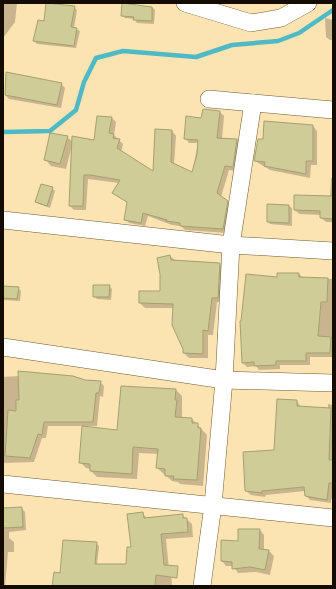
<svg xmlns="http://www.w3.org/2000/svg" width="336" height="589" font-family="'IBM Plex Sans',sans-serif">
<rect width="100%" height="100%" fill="#fbe3b2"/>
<g fill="#0003">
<path d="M3 3H17L15 22 3 38Z"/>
<path d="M47 3 74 7 77 10 74 28 80 31 76 48 37 44 34 41 44 22Z"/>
<path d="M123 4 152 7 155 10 154 24 137 23 134 19 125 18 122 15Z"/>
<path d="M325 18 333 20V40H330L326 37Z"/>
<path d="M61 84 65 88 61 108 9 99 5 95Z"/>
<path d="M220 112 224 116 222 139 237 140 241 144 237 171 229 170 221 197 231 207 227 233 185 230 181 226 172 225 148 216 145 226 129 223 125 219 128 203 114 192 119 183 88 179 86 210H74L70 206 71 149 66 169 51 166 46 160 67 137 73 142 95 141 98 117 112 118 116 122 114 135 123 144 121 152 154 172 172 131 176 136 174 165 192 174 198 143H189L185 138 202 119Z"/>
<path d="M313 126 317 131V165H311L310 178 270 170 255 161 264 140Z"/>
<path d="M331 178H333V222H326L321 218V215L299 214 295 210 330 197Z"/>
<path d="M52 188 55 191 50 208 39 204 36 202Z"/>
<path d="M289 206 292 208V226L270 224 268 221Z"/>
<path d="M170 256 175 260 220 264 224 269 223 302H217L213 335H208V358H189L184 353 174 308H145L140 303 161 292Z"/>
<path d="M278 274H299L303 278 333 279V357H310V365H280V369L259 370 256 366 247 367 243 363 278 278Z"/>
<path d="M109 286 112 289 111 300 97 299 94 296Z"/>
<path d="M3 287 18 288 21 291 20 301 3 300Z"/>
<path d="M19 376 100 382 104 386 103 397 100 396 97 426H87L86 428 118 431 176 390 182 396V419H192L207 435 203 486 180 484 178 482 172 481 157 468 159 454 139 453 137 479 97 477 91 471V469L86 468 80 462 83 426H48L46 438H42L34 462 3 463V377Z"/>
<path d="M297 401 301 407 328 409V404L333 405V499H331V503L310 500 306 496 305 491 266 495 265 497 251 495 246 491 275 451Z"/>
<path d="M3 508H21L25 512 26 530 9 532V538L14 542V552H8L5 586H3Z"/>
<path d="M142 513 148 519 183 516 192 524 193 537 166 539 169 569 171 571 172 586H53L61 574 96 543 99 546 97 565H127Z"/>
<path d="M260 530 264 535V550L269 551 274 556 270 575 256 572 238 573 233 566H226L222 561 239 542Z"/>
</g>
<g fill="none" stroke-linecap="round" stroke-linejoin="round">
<path stroke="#4dbac5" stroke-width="4.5" d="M3 132 50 131 76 110 84 82 96 58 123 51 196 57 232 45 278 41 299 33 333 10"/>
</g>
<g fill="#cfcc98" stroke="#a4a16f">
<path d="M46 3 75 6 71 27 77 28 74 46 33 41 38 20 44 21Z"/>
<path d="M122 3 152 7V21L133 20 134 17 121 16Z"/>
<path d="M6 72 62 83 57 105 5 95Z"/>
<path d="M203 109 220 111 217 138 237 139 233 167 225 166 217 193 228 201 223 229 180 226V223L166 221 167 220 143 213 141 223 124 220 127 202 112 193 120 180 90 175H84L83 206H69L72 136 94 140 97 116 112 117 109 133 114 134 113 138 120 139 117 148 153 171 155 129 172 130 171 162 192 172 197 154 198 140 184 139 186 116 201 118Z"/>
<path d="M264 121 313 125V161H306V174L264 166 265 162 254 161 258 139H263Z"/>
<path d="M50 133 68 136 60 164 44 160Z"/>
<path d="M41 184 53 187 47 206 35 202Z"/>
<path d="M294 195 333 196V219L320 218V211L294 210Z"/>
<path d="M267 204 289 205V223L267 222Z"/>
<path d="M170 255 171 260 220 263 218 298H212L208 331 203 330V354L183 353V349L172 325 173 304 139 303V291H160V274L157 258Z"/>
<path d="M277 273H299V277L328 278 327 302H321L318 336 331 337 330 353H306V361H276V365L254 366V362L242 363 240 321H241L246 274 277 277Z"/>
<path d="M93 285H110L109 297H93Z"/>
<path d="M3 286 19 287 17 299 3 298Z"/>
<path d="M18 371 73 376 85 380 101 381 99 393H96L93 422H44L42 435 38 434 30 458 5 456 8 410 16 411V400H19Z"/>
<path d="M121 386 176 389 175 400H177L175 417 192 418V423H198V428H201L197 480 173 479 174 476H165V469L156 468 158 449 133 447 132 474 90 471V464L79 463 82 426 117 430Z"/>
<path d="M277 399 297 400V406L331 408 329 460H333V483H329L327 500 305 496 304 487 262 491V493L245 491 243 452 274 450Z"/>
<path d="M22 507 23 527 3 528V508Z"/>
<path d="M143 512 144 518 183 514V518H187L188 532 161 534 164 565 178 566 177 578 156 575 155 586H52L54 572 60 573 63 540 97 542 95 564H126L127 547H131L127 514Z"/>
<path d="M238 529H260L259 549 269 550 265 570 250 567 232 569V562L221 561V540L238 541Z"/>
</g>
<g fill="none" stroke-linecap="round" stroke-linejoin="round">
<defs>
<g id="minor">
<path d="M185 3 251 23 281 18 308 3"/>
<path d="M209 99 333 110"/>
<path d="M3 220 231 245 333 251"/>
<path d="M3 347 224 380 333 383"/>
<path d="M3 484 333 518"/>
<path d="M202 586 213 505 224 380 231 245 253 103"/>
</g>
</defs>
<use href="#minor" stroke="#715c2f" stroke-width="18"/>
<use href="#minor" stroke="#fff" stroke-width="17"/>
</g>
<rect width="336" height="589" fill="none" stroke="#140c00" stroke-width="8"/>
</svg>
